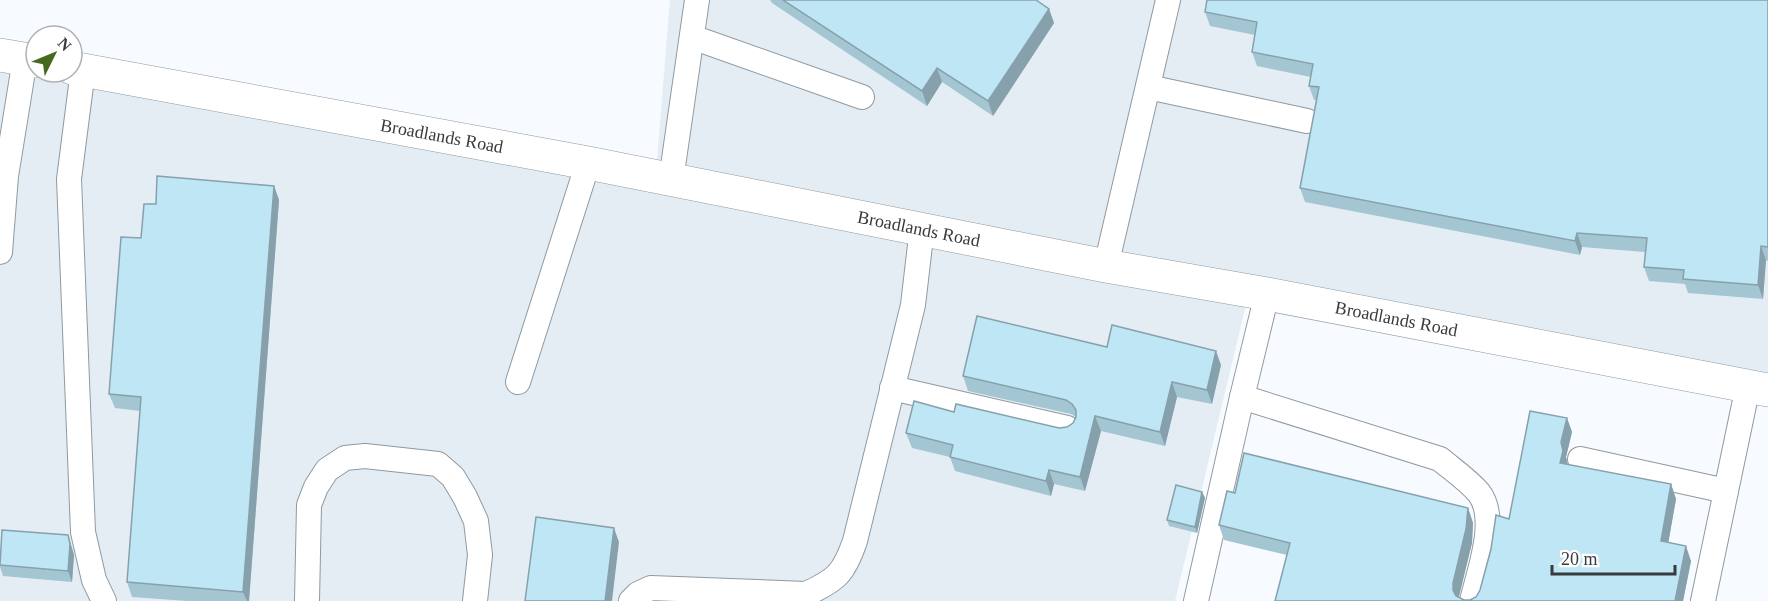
<svg xmlns="http://www.w3.org/2000/svg" width="1768" height="601" font-family="'Times New Roman',serif">
<rect width="100%" height="100%" fill="#f7fafe"/>
<path fill="#e4edf4" d="M670 0H1768V388L1250 288 1175 601H0V53L36 72H72L656 173Z"/>
<g fill="none" stroke-linecap="round" stroke-linejoin="round">
<defs>
<g id="service">
<path d="M692 37 862 97"/>
<path d="M83 70 69 179 83 532 94 580 104 601"/>
<path d="M1148 87 1307 121"/>
<path d="M671 180 697 0"/>
<path d="M0 252 6 176 25 59"/>
<path d="M1106 266 1168 0"/>
<path d="M518 382 588 163"/>
<path d="M892 388 1067 428"/>
<path d="M1242 397 1440 459C1453 470 1468 480 1479 493 1499 519 1479 571 1472 601"/>
<path d="M1580 459 1726 491"/>
<path d="M307 601 309 505 316 487 327 470 345 458 365 456 438 464 453 477 465 497 476 521 480 555 475 601"/>
<path d="M631 601 638 594 651 588 806 594C837 580 844 573 855 541L913 305 922 228"/>
<path d="M1196 601 1242 397 1267 294"/>
<path d="M1703 601 1748 386"/>
</g>
<g id="secondary">
<path d="M0 55 36 61"/>
<path id="s1" d="M72 68 588 163 1106 266 1267 294 1768 390"/>
</g>
</defs>
<use href="#service" stroke="#9099a0" stroke-width="26"/>
<use href="#secondary" stroke="#9099a0" stroke-width="34"/>
<use href="#service" stroke="#fff" stroke-width="24"/>
<use href="#secondary" stroke="#fff" stroke-width="33"/>
</g>
<g fill="#a4c6d3">
<path d="M770 0H1036L1049 9 1054 23 993 116 942 82 927 106 772 3Z"/>
<path d="M1768 0V261L1766 260 1763 299 1688 293 1685 284 1649 281 1644 267 1645 252 1582 247 1580 255 1305 202 1300 188 1317 100H1314L1309 86 1311 77 1257 66 1252 52 1255 35 1210 26 1205 12Z"/>
<path d="M274 186 279 200 249 601H187L132 597 127 582 140 411 115 408 109 394 141 238 156 204Z"/>
<path d="M1107 347 1221 365 1212 404 1177 397 1165 446 1101 431 1085 491 1054 484 1051 496 955 471 950 457 912 448 906 433 954 412 1059 428 1067 427 1073 423 1076 417 1071 414 968 391 963 376Z"/>
<path d="M1567 418 1572 432 1566 457 1568 465 1671 484 1676 499 1668 543 1691 561 1683 601H1275L1287 555 1224 540 1219 525 1235 493 1468 508 1473 523 1472 543 1458 597 1464 600H1470L1476 597 1480 590 1509 519Z"/>
<path d="M1202 492 1205 498 1197 533 1169 526 1167 520Z"/>
<path d="M68 535 74 555 72 582 3 576 0 567V556Z"/>
</g>
<g fill="#86a1ac">
<path d="M1049 9 1054 23 993 116 988 101Z"/>
<path d="M937 68 942 82 927 106 922 91Z"/>
<path d="M274 186 279 200 249 601H247L243 592Z"/>
<path d="M1577 233 1582 247 1580 255 1575 241Z"/>
<path d="M1761 246 1766 260 1763 299 1758 285Z"/>
<path d="M1216 351 1221 365 1212 404 1207 390Z"/>
<path d="M1172 382 1177 397 1165 446 1160 432Z"/>
<path d="M1095 416 1101 431 1085 491 1080 477Z"/>
<path d="M1567 418 1572 432 1566 457 1568 466 1560 463 1561 442Z"/>
<path d="M1049 470 1054 484 1051 496 1046 481Z"/>
<path d="M1671 484 1676 499 1666 556 1661 541Z"/>
<path d="M1202 492 1205 498 1197 533 1195 527Z"/>
<path d="M1468 508 1473 523 1472 543 1458 601 1453 590V583Z"/>
<path d="M614 528 619 542 612 601H605Z"/>
<path d="M68 535 74 555 72 582 68 571Z"/>
<path d="M1686 546 1691 561 1683 601H1675Z"/>
</g>
<g fill="#bfe6f5" stroke="#86a1ac" stroke-width="1.5">
<path d="M783 0H1036L1049 9 988 101 937 68 922 91Z"/>
<path d="M1207 0H1768V247L1761 246 1758 285 1683 279 1684 270 1644 267 1647 238 1577 233 1575 241 1300 188 1319 87 1309 86 1313 64 1252 52 1257 22 1205 12Z"/>
<path d="M157 176 274 186 243 592 127 582 141 397 109 394 121 237 141 238 144 204H156Z"/>
<path d="M977 316 1107 347 1112 325 1216 351 1207 390 1172 382 1160 432 1095 416 1080 477 1049 470 1046 481 950 457 953 445 906 433 914 401 954 412 956 404 1059 428 1067 427 1073 423 1076 417V410L1072 404 1066 400 963 376Z"/>
<path d="M1530 411 1567 418 1561 442 1563 451 1560 463 1671 484 1661 541 1686 546 1675 601H1275L1290 543 1219 525 1227 491 1235 493 1244 453 1468 508 1466 529 1453 583V590L1456 596 1464 600H1470L1476 597 1480 590 1491 549 1496 515 1509 519Z"/>
<path d="M1176 485 1202 492 1195 527 1167 520Z"/>
<path d="M536 517 614 528 605 601H525Z"/>
<path d="M2 530 68 535 70 544 68 571 0 565Z"/>
</g>
<g text-anchor="middle" stroke-width="6" stroke-linejoin="round" paint-order="stroke">
<g font-size="18" fill="#373b3e" stroke="#fff">
<text dy="6" stroke="none"><textPath href="#s1" startOffset="376">Broadlands Road</textPath></text>
<text dy="6" stroke="none"><textPath href="#s1" startOffset="862">Broadlands Road</textPath></text>
<text dy="6" stroke="none"><textPath href="#s1" startOffset="1348">Broadlands Road</textPath></text>
</g>
</g>
<g transform="translate(54 54) rotate(47)"><circle r="28" fill="#ffffff" stroke="#afb1b2" stroke-width="1.5"/>
<path d="M0-4.5L10 22L0 15L-10 22Z" fill="#48681e"/>
<text y="-9" font-size="16" font-weight="bold" text-anchor="middle" fill="#373b3e">N</text>
</g>
<path d="M1552 565v9h123v-9" fill="none" stroke="#373b3e" stroke-width="3"/>
<text x="1561" y="565" font-size="18" fill="#373b3e" stroke="#ffffff" stroke-width="4.5" paint-order="stroke">20 m</text>
</svg>
